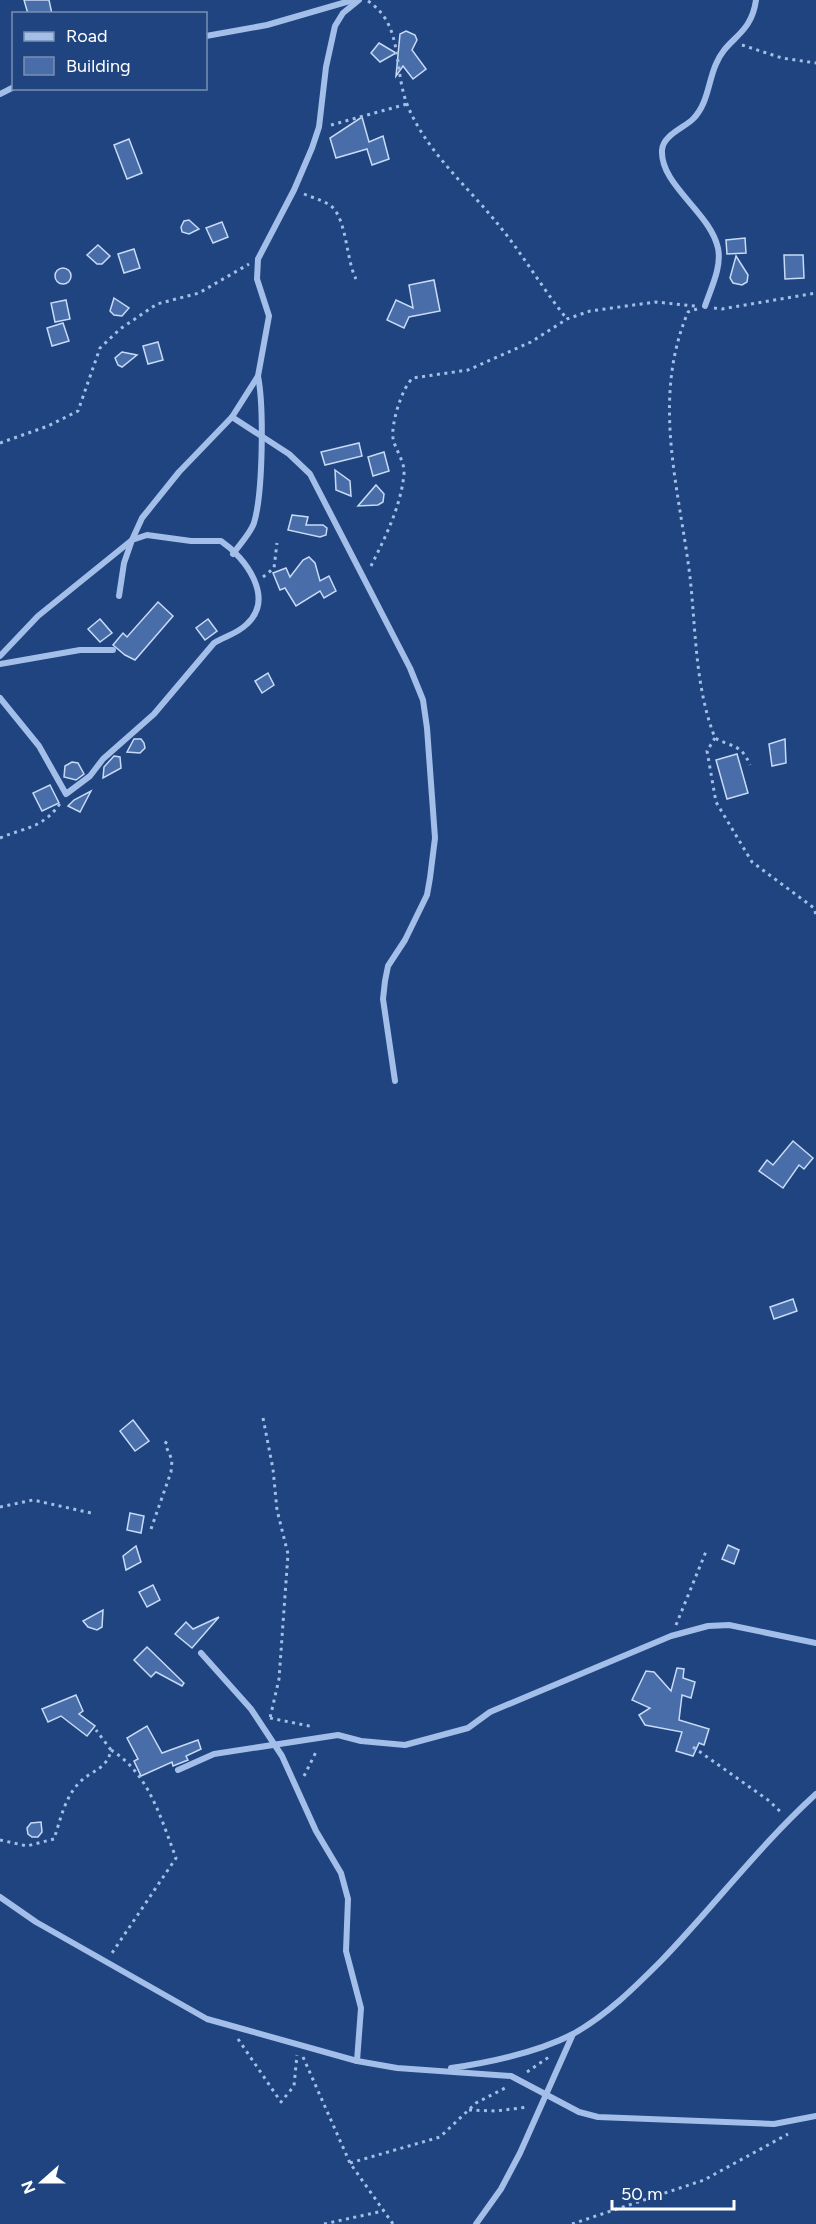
<svg xmlns="http://www.w3.org/2000/svg" width="816" height="2224" font-family="Figtree,sans-serif">
<rect width="100%" height="100%" fill="#1f447f"/>
<g fill="#486da8" stroke="#c7daf6" stroke-width="1.5">
<path d="M24 0H49L52 14H28Z"/>
<path d="M406 31 415 35 417 40 412 50 426 69 413 79 403 66 396 76 400 34Z"/>
<path d="M379 43 396 53 380 62 371 53Z"/>
<path d="M362 117 369 142 383 136 389 159 372 165 367 149 336 158 330 138Z"/>
<path d="M129 139 142 173 127 179 114 145Z"/>
<path d="M189 220 199 229 189 234 182 232 181 227 184 221Z"/>
<path d="M222 222 228 237 213 243 206 228Z"/>
<path d="M745 238 746 253 727 254 726 240Z"/>
<path d="M98 245 110 256 102 264H97L87 255Z"/>
<path d="M134 249 140 268 124 273 118 254Z"/>
<path d="M784 255H803L804 278 785 279Z"/>
<path d="M736 256 748 275 747 282 742 285 733 283 730 278Z"/>
<circle cx="63" cy="276" r="8"/>
<path d="M434 280 440 311 409 317 404 328 387 320 396 300 413 308 409 285Z"/>
<path d="M114 298 129 308 122 316 114 315 110 311Z"/>
<path d="M66 300 70 319 55 322 51 303Z"/>
<path d="M63 323 69 341 52 346 47 328Z"/>
<path d="M158 342 163 360 148 364 143 346Z"/>
<path d="M122 352 137 355 122 367 118 365 115 358Z"/>
<path d="M359 443 362 456 325 465 321 452Z"/>
<path d="M384 452 389 471 373 476 368 457Z"/>
<path d="M335 470 350 481 351 496 336 490Z"/>
<path d="M376 485 384 494 383 502 378 505 358 506Z"/>
<path d="M292 515 308 517 306 525H323L327 528 326 535 320 537 288 530Z"/>
<path d="M309 557 315 563 320 581 329 576 336 591 324 598 320 591 296 606 285 588 280 590 273 573 286 568 290 577 303 560Z"/>
<path d="M158 602 173 616 135 660 125 655 113 645 123 633 127 637Z"/>
<path d="M100 619 112 633 100 642 88 629Z"/>
<path d="M208 619 217 631 205 640 196 628Z"/>
<path d="M268 673 274 685 262 693 255 681Z"/>
<path d="M134 739H141L144 743 145 748 140 753 127 752Z"/>
<path d="M785 739 786 763 772 766 769 744Z"/>
<path d="M737 754 748 793 727 799 716 760Z"/>
<path d="M114 756 120 757 121 768 103 778 104 767Z"/>
<path d="M72 762 78 763 84 774 76 780 64 777 65 766Z"/>
<path d="M50 785 59 803 42 811 33 793Z"/>
<path d="M91 791 80 812 68 806 74 800Z"/>
<path d="M793 1141 813 1158 804 1169 799 1165 783 1188 759 1171 767 1160 773 1165Z"/>
<path d="M793 1299 797 1311 774 1319 770 1307Z"/>
<path d="M133 1420 149 1441 135 1451 120 1431Z"/>
<path d="M130 1513 144 1516 141 1533 127 1530Z"/>
<path d="M728 1545 739 1550 734 1564 722 1559Z"/>
<path d="M136 1546 141 1562 126 1570 123 1556Z"/>
<path d="M153 1585 160 1600 147 1607 139 1592Z"/>
<path d="M103 1610 102 1627 97 1630 88 1627 83 1621Z"/>
<path d="M219 1617 192 1648 175 1634 186 1622 193 1629Z"/>
<path d="M147 1647 184 1683 182 1686 156 1672 151 1677 134 1660Z"/>
<path d="M677 1668 684 1669 683 1678 695 1682 691 1698 682 1695 679 1720 709 1729 704 1745 699 1743 693 1756 676 1751 682 1732 645 1725 639 1715 650 1708 632 1700 646 1671 654 1672 671 1691Z"/>
<path d="M76 1695 83 1711 79 1714 95 1726 87 1736 61 1716 48 1722 42 1709Z"/>
<path d="M147 1726 162 1753 198 1740 201 1749 186 1756 188 1760 173 1766 172 1762 141 1776 134 1761 138 1759 127 1738Z"/>
<path d="M41 1822 42 1832 38 1837H32L28 1834 27 1828 31 1823Z"/>
</g>
<g fill="none" stroke-linecap="round" stroke-linejoin="round">
<g stroke="#a3bee8" stroke-width="3" stroke-dasharray="3 4.5" stroke-linecap="butt">
<path d="M368 1C404 25 393 68 407 104 425 150 466 185 497 223 522 253 542 288 567 319"/>
<path d="M742 45 782 58 816 63"/>
<path d="M331 125 407 104"/>
<path d="M304 194C313 198 323 200 331 206 347 219 346 260 356 279"/>
<path d="M714 308 722 309 816 293"/>
<path d="M697 309 688 312C651 400 679 487 690 577 696 631 695 687 715 738 732 748 741 743 750 765"/>
<path d="M0 443 48 426 78 411 100 348 120 329 157 304 199 293 249 264"/>
<path d="M371 566C385 538 401 506 404 474 405 461 395 450 393 438 391 424 402 387 413 378L468 370 531 342 567 319 590 311 656 302 695 306"/>
<path d="M263 577 274 568 277 543"/>
<path d="M715 738 707 751 716 802 752 862 814 908 816 915"/>
<path d="M0 838C26 827 44 828 61 802"/>
<path d="M263 1418 273 1469 277 1510 288 1554 279 1679 270 1718"/>
<path d="M0 1507 33 1500 91 1513"/>
<path d="M151 1529 171 1472 172 1460 165 1444 167 1441"/>
<path d="M676 1625 707 1549"/>
<path d="M270 1718 314 1727"/>
<path d="M693 1747 768 1800 783 1814"/>
<path d="M111 1750C149 1773 161 1819 176 1858L112 1953"/>
<path d="M304 1776 317 1750"/>
<path d="M0 1840 27 1846 54 1839C60 1821 65 1797 79 1783 91 1770 107 1770 111 1750L96 1730"/>
<path d="M238 2039 281 2102 294 2086 297 2055"/>
<path d="M303 2057 350 2163 393 2224"/>
<path d="M527 2072 549 2057"/>
<path d="M469 2110 496 2111 528 2107"/>
<path d="M350 2163 440 2137 476 2103 507 2087"/>
<path d="M324 2224 383 2211"/>
<path d="M572 2224 704 2180 788 2134"/>
</g>
<g stroke="#a3bee8" stroke-width="6">
<path d="M206 36 267 25 353 0"/>
<path d="M0 94 14 87"/>
<path d="M705 306C711 288 722 267 718 248 710 212 660 185 662 150 663 135 684 128 693 119 708 104 708 82 716 64 727 37 751 36 756 0"/>
<path d="M232 417 289 454 310 474 410 668 423 700 427 728 435 838 430 878 427 895 405 940 388 966 385 981 383 999 395 1081"/>
<path d="M233 554C239 545 250 534 254 523 263 493 264 407 258 376"/>
<path d="M0 656 38 616 132 540 142 518 179 472 232 417 258 376 269 316 257 279 258 259 294 190 312 148 319 127 326 67 335 26 343 13 359 0"/>
<path d="M0 664 80 650H113"/>
<path d="M0 698 39 746 66 794 90 776 103 759 154 714 214 643C225 636 237 634 247 624 275 598 246 558 221 541H191L147 535 132 540 124 563 119 596"/>
<path d="M201 1653 251 1709 282 1756 316 1831 341 1873 348 1899 346 1951 361 2008 357 2061"/>
<path d="M178 1770 214 1754 338 1735 361 1741 405 1745 468 1728 490 1712 671 1636 708 1626 729 1625 816 1643"/>
<path d="M0 1897 36 1922 207 2019 357 2061 397 2068 511 2076 579 2112 598 2117 774 2124 816 2116"/>
<path d="M451 2068C492 2062 536 2053 573 2034 607 2015 634 1988 661 1961 714 1906 760 1845 816 1794"/>
<path d="M476 2224 501 2189 520 2153 573 2034"/>
</g>
</g>
<rect x="12" y="12" width="195" height="78" fill="#1f447f" stroke="#798fb2" stroke-width="1.5"/>
<rect x="24" y="32" width="30" height="9" fill="#a3bee8" stroke="#798fb2" stroke-width="1.5"/>
<text x="66" y="42" font-size="18" fill="#ffffff">Road</text>
<rect x="24" y="57" width="30" height="18" fill="#486da8" stroke="#798fb2" stroke-width="1.5"/>
<text x="66" y="72" font-size="18" fill="#ffffff">Building</text>
<g transform="translate(42 2182) rotate(249)" stroke="#1f447f" stroke-width="4.5" paint-order="stroke">
<path d="M0-4.5L10 22L0 15L-10 22Z" fill="#ffffff"/>
<text y="-9" font-size="16" font-weight="bold" text-anchor="middle" fill="#ffffff">N</text>
</g>
<path d="M612 2200v9h122v-9" fill="none" stroke="#ffffff" stroke-width="3"/>
<text x="621" y="2200" font-size="18" fill="#ffffff" stroke="#1f447f" stroke-width="4.5" paint-order="stroke">50 m</text>
</svg>
